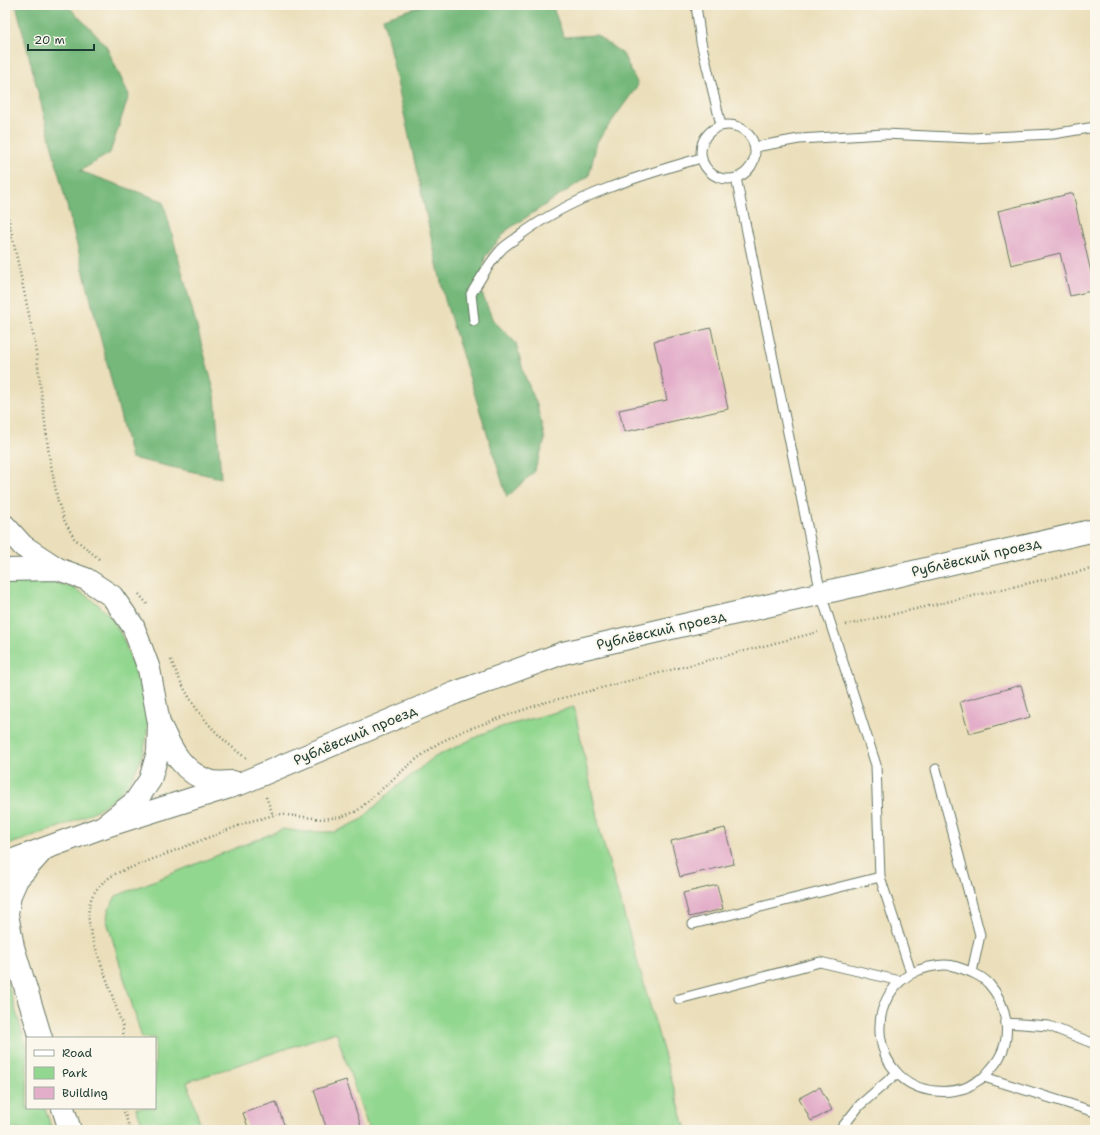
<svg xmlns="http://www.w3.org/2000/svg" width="1100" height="1135" font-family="'Shantell Sans',sans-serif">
<rect width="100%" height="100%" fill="#fbf7ec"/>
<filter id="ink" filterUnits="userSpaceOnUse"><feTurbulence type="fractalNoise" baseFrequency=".025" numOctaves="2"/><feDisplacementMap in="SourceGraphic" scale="8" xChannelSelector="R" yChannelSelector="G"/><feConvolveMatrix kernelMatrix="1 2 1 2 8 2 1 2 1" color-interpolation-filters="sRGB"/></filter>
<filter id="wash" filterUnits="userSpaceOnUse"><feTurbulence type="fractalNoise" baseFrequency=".012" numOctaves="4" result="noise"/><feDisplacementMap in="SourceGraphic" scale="16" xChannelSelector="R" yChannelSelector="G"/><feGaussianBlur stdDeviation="0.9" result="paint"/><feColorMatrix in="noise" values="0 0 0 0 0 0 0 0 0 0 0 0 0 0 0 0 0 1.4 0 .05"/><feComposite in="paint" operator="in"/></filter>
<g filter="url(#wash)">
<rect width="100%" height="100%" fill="#ebdfbb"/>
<g fill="#92d78f" stroke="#588a62">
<path d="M9 580C33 580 59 579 80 592 114 612 121 631 133 666 137 678 142 691 145 703 153 730 142 765 126 786 102 817 41 833 5 846V582Z"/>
<path d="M574 707 601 835 686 1130H369L336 1032 187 1082 202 1130H145L136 1108H155V1038H142L107 921 108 911 116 896 283 829 303 832H335L361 820 389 793 433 758 491 730Z"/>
<path d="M5 975 27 1048V1108H45L52 1130H5Z"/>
</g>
<g fill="#75b87a" stroke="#4a7a57">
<path d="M16 5H59L70 8 105 44 129 95 110 153 80 171 163 201 215 394 221 478 131 458Z"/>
<path d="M425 5H552L564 37 596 35 623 54 638 85 597 142 589 176 507 230 485 257 480 289 493 320 516 343 524 374 537 405 545 440 534 472 507 497 445 300 383 18Z"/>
</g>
<g id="blocks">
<g fill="#e3aec9">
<path d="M1073 193 1095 290 1070 296 1060 253 1011 265 998 211Z"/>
<path d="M711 328 728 409 624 432 619 410 667 400 654 341Z"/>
<path d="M1021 685 1030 717 969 734 960 702Z"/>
<path d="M725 828 734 864 680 877 671 841Z"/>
<path d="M717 885 723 909 689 917 683 893Z"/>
<path d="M346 1080 362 1129 327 1130 314 1090Z"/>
<path d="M820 1087 832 1110 811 1121 799 1098Z"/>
<path d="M276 1102 286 1130H249L243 1113Z"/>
</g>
</g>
</g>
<g filter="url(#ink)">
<use href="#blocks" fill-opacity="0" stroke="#667663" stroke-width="1"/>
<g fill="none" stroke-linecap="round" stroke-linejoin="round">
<defs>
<g id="service">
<path d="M696 5 701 42 721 125"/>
<circle cx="728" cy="152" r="27"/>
<path d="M755 147 799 139 884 134 972 138 1053 134 1095 127"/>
<path d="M736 178 821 594 876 765 880 877 911 973"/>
<path d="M474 321 471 294C480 280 489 263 500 251 505 245 513 241 519 236 572 196 638 176 701 158"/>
<path d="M936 769 980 935 972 972"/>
<path d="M693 924 880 877"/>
<path d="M679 999 820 962 900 981"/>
<path d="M1006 1023 1049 1026 1095 1044"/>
<path d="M984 1077C989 1071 995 1065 999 1058 1013 1035 1006 1003 989 984 981 975 969 971 957 967 946 963 930 966 919 970 859 994 871 1085 935 1091 945 1092 956 1091 965 1088 972 1085 978 1080 984 1077L1095 1112"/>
<path d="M840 1130 860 1105 897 1073"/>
</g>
<g id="tertiary">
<path d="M5 526 23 546 58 569"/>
<path d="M5 570 58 569 86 579 112 596 133 626 149 669 159 723 158 752 150 780 135 802 103 827 5 863"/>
<path d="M161 727C172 751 183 773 211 782 218 783 226 782 233 782"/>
<path d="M103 827 242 783 455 693 563 653 1095 530"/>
<path d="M41 1038 13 947 7 914 10 895 17 879 42 851"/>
<path d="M63 1108 70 1130"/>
</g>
</defs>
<use href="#service" stroke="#667663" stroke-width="11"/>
<use href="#tertiary" stroke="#667663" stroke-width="24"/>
<g stroke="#667663" stroke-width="2.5" stroke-dasharray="1 3" stroke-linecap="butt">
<path d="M5 202 35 343 49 455 58 502 65 522 74 538 99 559"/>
<path d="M139 594 147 604"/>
<path d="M846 625 1095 568"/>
<path d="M171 660C188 702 209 731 246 758"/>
<path d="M266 797 273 815"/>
<path d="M124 1038 122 1024C115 1005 109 985 102 966 89 929 74 896 117 873L251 821 278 814 322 819 341 817 357 811 410 764 437 744 463 731 543 703 818 632"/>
<path d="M123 1108 130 1130"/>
</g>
<use href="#service" stroke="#fff" stroke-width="9"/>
<use href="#tertiary" stroke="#fff" stroke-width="22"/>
</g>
</g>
<g text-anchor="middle" stroke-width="4" stroke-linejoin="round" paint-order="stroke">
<g font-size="14" fill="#1f3d34" stroke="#fbf7ec">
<text transform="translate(976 557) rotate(-13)" y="5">Рублёвский проезд</text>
<text transform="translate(661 630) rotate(-13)" y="5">Рублёвский проезд</text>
<text transform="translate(355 735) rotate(-23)" y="5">Рублёвский проезд</text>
</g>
</g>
<rect width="1100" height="1135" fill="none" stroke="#fbf7ec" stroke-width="20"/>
<rect x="26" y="1037" width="130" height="72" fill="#fbf7ec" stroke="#a3ada2"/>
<rect x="34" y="1050" width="20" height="6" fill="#ffffff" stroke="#a3ada2"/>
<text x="62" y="1057" font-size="12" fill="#1f3d34">Road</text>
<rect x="34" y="1067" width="20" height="12" fill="#92d78f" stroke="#a3ada2"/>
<text x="62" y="1077" font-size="12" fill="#1f3d34">Park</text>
<rect x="34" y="1087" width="20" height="12" fill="#e3aec9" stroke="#a3ada2"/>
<text x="62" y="1097" font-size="12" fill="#1f3d34">Building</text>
<path d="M28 44v6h66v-6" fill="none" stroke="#1f3d34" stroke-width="2"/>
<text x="34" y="44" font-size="12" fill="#1f3d34" stroke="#fbf7ec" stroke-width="3" paint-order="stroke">20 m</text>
</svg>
